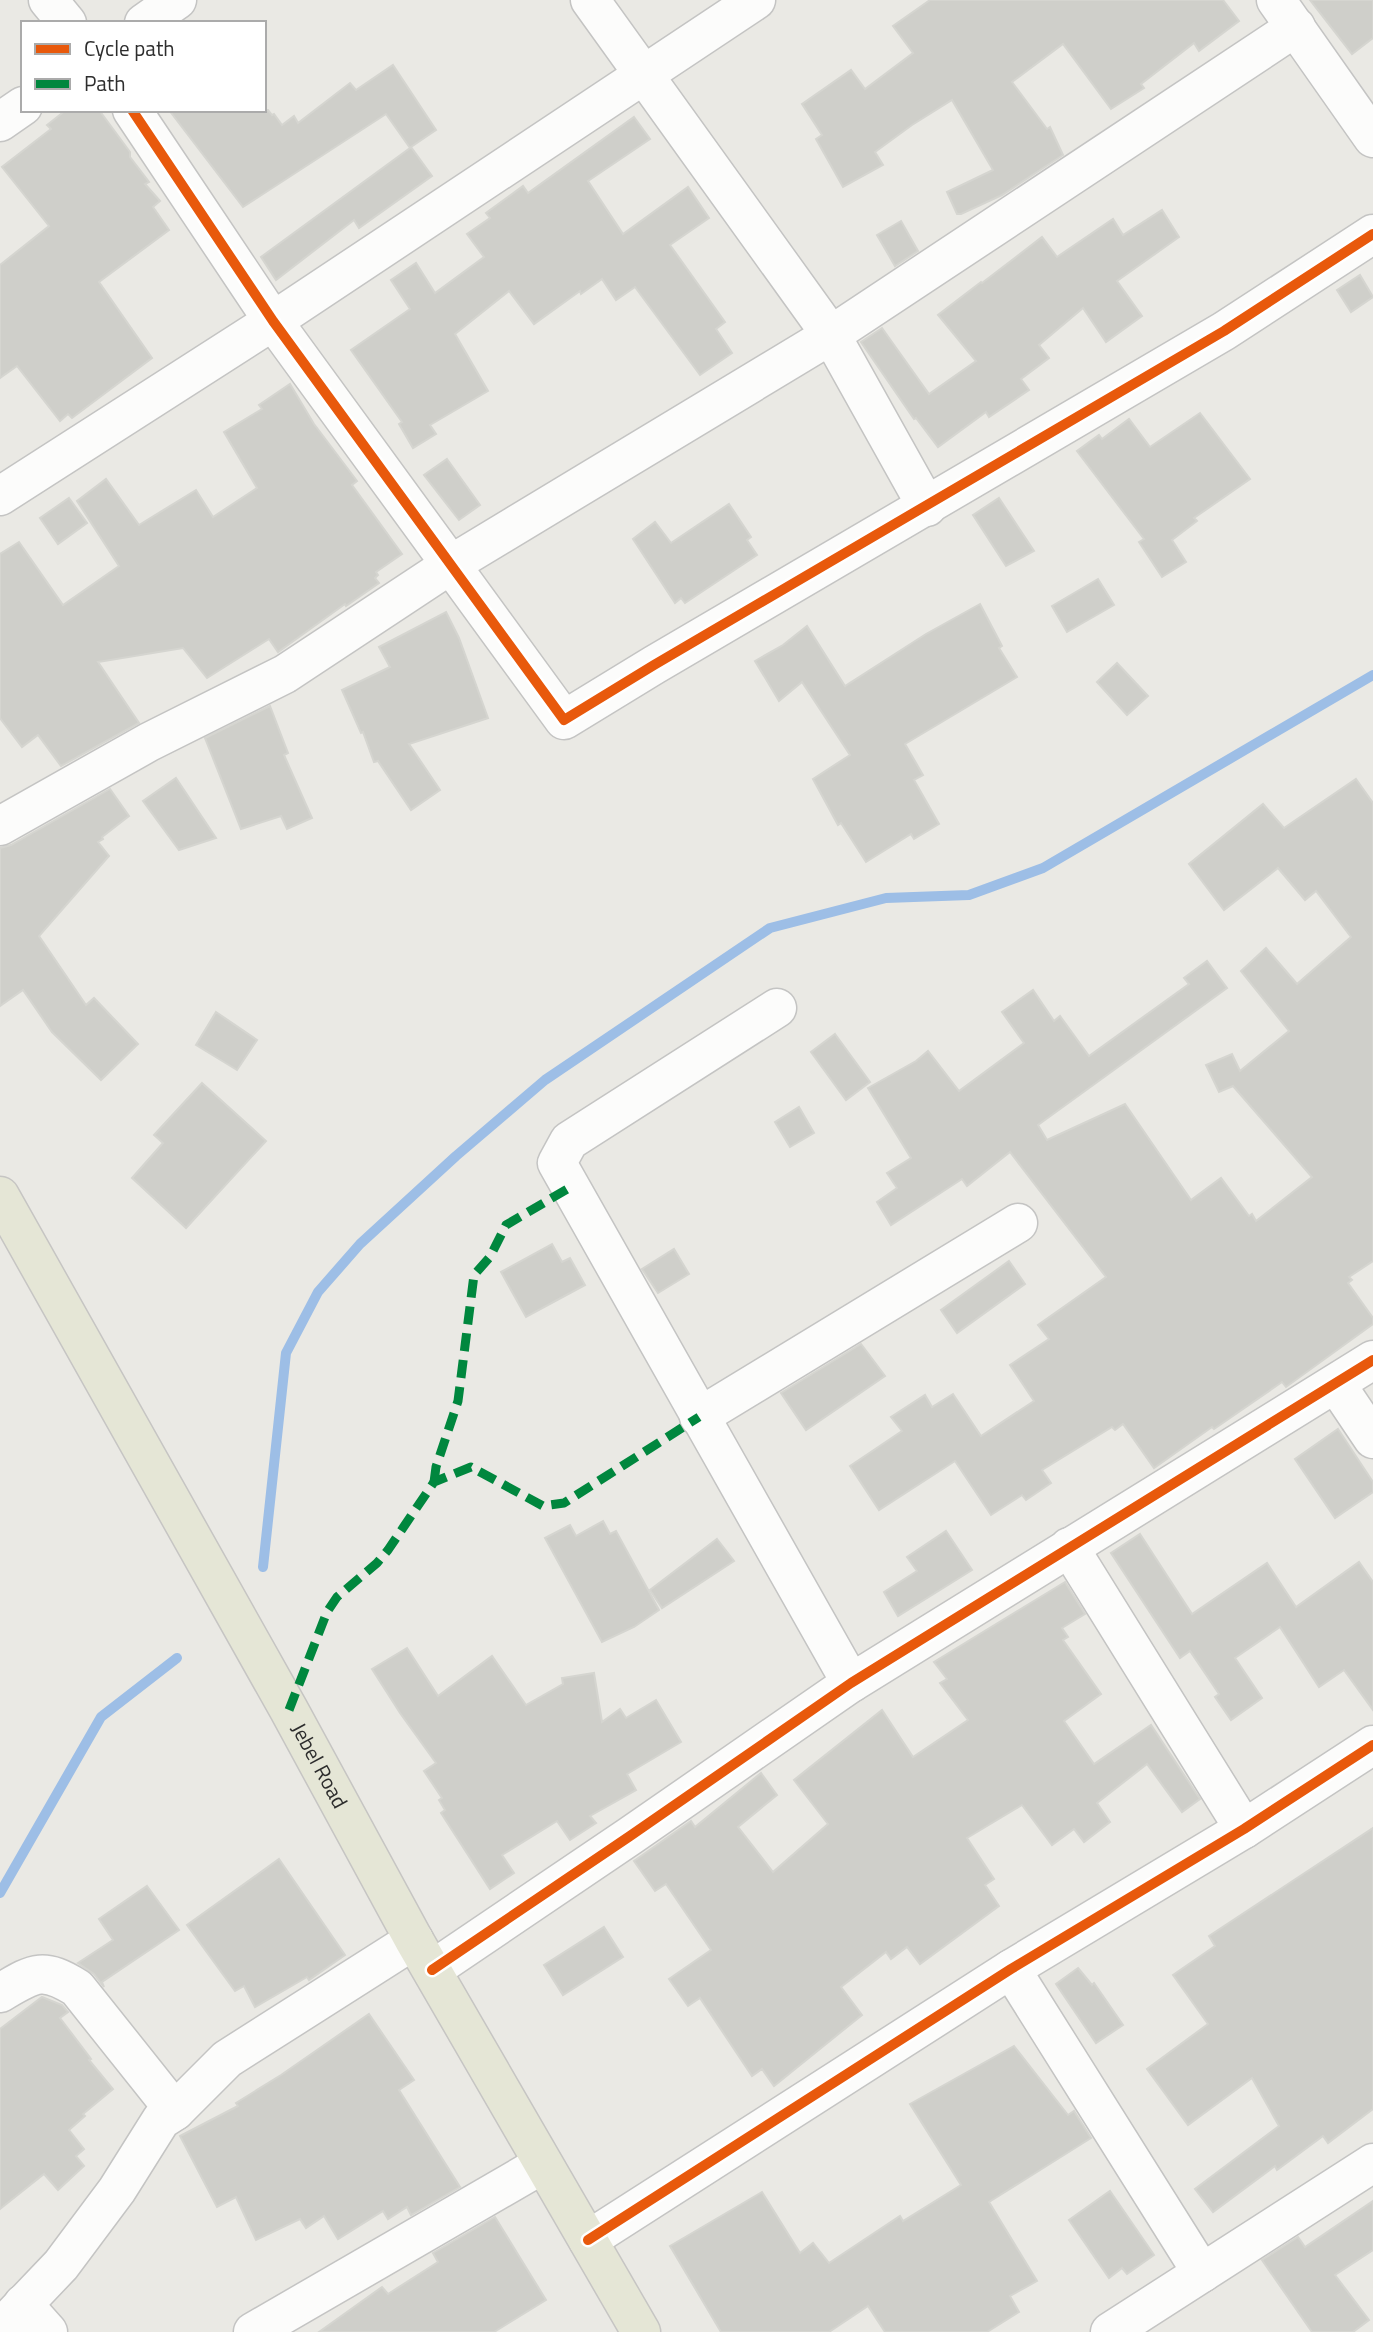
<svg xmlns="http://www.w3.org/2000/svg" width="1373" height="2332" font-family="'Titillium Web',sans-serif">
<rect width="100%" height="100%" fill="#eae9e4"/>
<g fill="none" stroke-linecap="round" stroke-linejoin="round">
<g stroke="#9dbee6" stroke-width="10">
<path d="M263 1567 286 1353 318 1292 360 1244 456 1156 545 1080 770 928 886 898 969 895 1043 868 1373 675"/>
<path d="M0 1893 101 1717 177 1658"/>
</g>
</g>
<g fill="#cfcfca" stroke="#d5d5d0" stroke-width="2">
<path d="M930 0H1223L1239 21 1199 51 1194 43 1141 84 1144 88 1111 109 1063 44 1012 82 1047 129 1050 127 1063 155 1002 195 961 214H957L947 192 993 170 952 100 912 125 875 152 883 165 843 187 816 139 822 135 802 104 851 70 865 89 913 53 893 26Z"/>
<path d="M1310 0H1373V38L1352 54Z"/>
<path d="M393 65 436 130 411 147 432 176 359 228 354 220 276 280 261 257 410 148 386 114 243 207 169 110H268L272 115 274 114 282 125 294 116 298 123 350 83 356 90Z"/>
<path d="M66 110H99L130 152V157L149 182 145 184 160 201 153 207 169 230 99 282 152 358 72 418 68 414 60 421 17 366 0 378V265L49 226 2 167 51 129 47 125Z"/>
<path d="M634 117 650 139 588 181 623 234 688 187 709 218 670 245 725 322 716 329 732 353 700 375 635 287 616 300 602 279 581 294 580 291 534 324 509 291 455 334 488 391 430 425 436 434 413 448 399 424 402 422 351 350 410 309 391 280 416 263 435 293 484 257 467 234 490 218 486 213 523 186 528 193Z"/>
<path d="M1162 210 1179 237 1117 281 1142 316 1106 342 1083 308 1039 345 1049 358 1021 379 1029 390 989 417 986 412 938 447 916 418 914 419 861 342 882 328 929 394 976 361 938 315 981 282 982 283 1042 237 1057 257 1113 219 1123 235Z"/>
<path d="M901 221 918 251 895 266 877 235Z"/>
<path d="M1360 275 1373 297 1351 312 1337 290Z"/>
<path d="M290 384 314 424 357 481 352 485 402 554 376 572 378 575 375 578 379 583 346 606 345 604 278 652 269 639 207 678 183 648 98 662 139 723 61 766 38 735 22 747 0 718V554L19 542 63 605 119 566 77 501 106 479 139 525 196 490 213 517 257 488 224 432 262 409 259 405Z"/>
<path d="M1200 413 1250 479 1194 518 1197 521 1172 540 1186 562 1162 577 1139 542 1144 539 1077 451 1099 435 1102 439 1129 419 1150 447Z"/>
<path d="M447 459 480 505 459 520 424 475Z"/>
<path d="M69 498 87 523 58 544 40 518Z"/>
<path d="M999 498 1034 551 1006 566 973 515Z"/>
<path d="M729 504 751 537 747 540 757 555 685 603 681 598 675 603 633 539 655 522 671 543Z"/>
<path d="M1098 579 1114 605 1067 632 1052 606Z"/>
<path d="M980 604 1002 646 999 648 1017 677 905 744 923 775 914 780 939 824 914 839 911 834 866 862 841 823 838 825 813 779 850 755 802 682 779 701 755 661 783 645 807 626 845 686 926 634Z"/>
<path d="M446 612 459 638 488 718 409 744 440 790 411 810 378 761 374 762 363 732 361 733 342 690 390 667 379 647Z"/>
<path d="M1117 663 1148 696 1127 715 1097 682Z"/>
<path d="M270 706 288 753 284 755 312 818 287 829 281 816 241 829 205 738Z"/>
<path d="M176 778 216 838 179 850 143 801Z"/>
<path d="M1356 779 1373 803V1261L1349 1277 1352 1280 1348 1283 1373 1318V1324L1286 1387 1282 1382 1214 1429 1212 1427 1154 1468 1123 1424 1115 1430 1112 1427 1042 1470 1051 1483 1026 1500 1022 1495 991 1515 955 1461 879 1510 850 1466 902 1431 891 1417 925 1395 932 1407 953 1394 981 1436 1034 1401 1010 1365 1049 1339 1038 1325 1106 1277 1010 1152 967 1186 962 1179 891 1225 877 1202 897 1188 887 1173 911 1158 868 1088 916 1061 928 1051 959 1091 1024 1043 1002 1012 1033 990 1054 1021 1060 1016 1089 1056 1189 984 1184 978 1207 961 1227 988 1038 1125 1047 1140 1125 1104 1191 1200 1221 1178 1249 1216 1252 1214 1256 1221 1312 1177 1233 1086 1219 1092 1206 1065 1232 1054 1240 1071 1289 1031 1241 971 1266 948 1297 984 1351 937 1316 891 1305 900 1278 868 1224 910 1189 864 1263 804 1284 828Z"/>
<path d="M110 789 129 816 102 837 103 839 98 842 109 856 39 936 86 1005 94 998 138 1044 101 1080 52 1032 23 990 0 1006V848L11 845Z"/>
<path d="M216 1012 257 1040 237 1070 196 1045Z"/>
<path d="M835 1034 870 1082 846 1100 811 1052Z"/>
<path d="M202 1083 266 1141 186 1228 132 1178 163 1143 154 1135Z"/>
<path d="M799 1107 814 1133 790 1147 775 1122Z"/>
<path d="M552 1244 562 1262 570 1258 585 1285 526 1317 501 1272Z"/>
<path d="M674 1249 689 1274 658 1293 642 1269Z"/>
<path d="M1009 1261 1025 1284 957 1333 941 1310Z"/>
<path d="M861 1344 885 1376 806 1430 781 1393Z"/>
<path d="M1338 1429 1373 1482V1492L1335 1518 1295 1459Z"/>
<path d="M603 1521 610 1534 616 1531 659 1610 634 1627 602 1642 545 1538 570 1525 576 1536Z"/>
<path d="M946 1531 972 1570 898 1616 884 1592 917 1571 907 1557Z"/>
<path d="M1140 1534 1192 1614 1267 1563 1296 1607 1359 1562 1373 1582V1710L1344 1670 1319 1687 1280 1627 1235 1658 1262 1698 1231 1720 1215 1697 1219 1694 1190 1651 1180 1658 1111 1553Z"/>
<path d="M717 1539 734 1561 662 1608 650 1590Z"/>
<path d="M1065 1582 1085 1614 1062 1628 1068 1637 1063 1640 1101 1694 1064 1721 1094 1764 1151 1725 1200 1799 1182 1812 1147 1764 1097 1803 1110 1822 1084 1842 1074 1829 1052 1845 1022 1805 967 1838 994 1879 985 1885 999 1906 920 1964 907 1947 891 1959 886 1952 841 1987 862 2015 774 2086 762 2069 752 2076 700 1998 688 2006 669 1979 711 1950 666 1884 655 1891 634 1861 691 1821 695 1827 761 1773 777 1795 738 1827 773 1872 828 1824 794 1780 882 1710 913 1757 968 1720 940 1683 947 1679 934 1662Z"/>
<path d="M407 1648 438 1696 492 1656 526 1705 563 1684 562 1678 594 1673 602 1722 620 1709 626 1718 656 1700 681 1742 627 1774 636 1790 590 1816 596 1823 570 1840 557 1821 502 1855 514 1873 490 1889 441 1813 445 1810 439 1800 442 1798 424 1771 436 1763 400 1713 372 1669Z"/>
<path d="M1373 1828V2109L1328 2143 1323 2136 1277 2170 1275 2166 1213 2212 1195 2189 1279 2126 1252 2078 1188 2125 1147 2069 1208 2024 1173 1975 1215 1946 1209 1936Z"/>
<path d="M279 1859 345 1955 309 1980 307 1977 255 2007 244 1986 235 1991 187 1925Z"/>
<path d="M147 1886 179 1930 102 1982 104 1987 94 1974 78 1963 113 1940 99 1919Z"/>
<path d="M604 1927 623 1957 563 1995 544 1965Z"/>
<path d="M1078 1968 1092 1985 1094 1983 1123 2025 1096 2043 1056 1984Z"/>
<path d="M42 1997 62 2005 68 2012 60 2018 91 2059 89 2060 113 2089 83 2114 85 2116 69 2130 84 2149 76 2156 84 2166 58 2190 44 2174 0 2209V2029Z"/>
<path d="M369 2014 414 2080 399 2090 460 2187 411 2215 407 2207 388 2219 383 2211 338 2239 324 2216 306 2228 300 2219 256 2240 236 2197 217 2207 180 2136 238 2106 236 2103 281 2075Z"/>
<path d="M1014 2046 1068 2115 1074 2111 1091 2138 989 2202 1037 2281 1010 2296 1019 2312 987 2332H885L868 2306 829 2332H721L670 2246 762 2192 800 2253 813 2243 829 2263 900 2216 903 2221 961 2185 910 2104Z"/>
<path d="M1110 2191 1154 2255 1127 2274 1122 2268 1109 2278 1069 2220Z"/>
<path d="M1373 2201V2250L1335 2275 1369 2320 1353 2332H1312L1262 2260 1298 2237 1305 2247Z"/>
<path d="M495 2217 546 2300 494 2332H319L382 2287 388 2294 438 2262 433 2253Z"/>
</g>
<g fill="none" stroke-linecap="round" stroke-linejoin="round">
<defs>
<g id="minor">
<path d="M48 0 67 23"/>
<path d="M590 0 831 335 927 507"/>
<path d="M1276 0 1373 138"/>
<path d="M144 23 177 0"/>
<path d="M132 110 273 321 564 720 654 665 1224 331 1373 234"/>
<path d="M0 122 23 106"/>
<path d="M0 496 273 321 756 0"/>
<path d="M0 826 149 742 285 674 450 565 831 335 1296 27"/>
<path d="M777 1008 569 1141 557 1163 851 1683"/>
<path d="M1336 1384 1373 1439"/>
<path d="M699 1417 1018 1223"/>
<path d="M1069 1547 1244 1829"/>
<path d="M1011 1969 1202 2273"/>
<path d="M432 1970 630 1836 851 1683 1373 1360"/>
<path d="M0 1993C34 1973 42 1966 77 1988L175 2111"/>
<path d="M588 2240 1011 1969 1244 1829 1373 1745"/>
<path d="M23 2304 48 2332"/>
<path d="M0 2329 61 2265 117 2190 161 2120 175 2111 227 2059 414 1940"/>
<path d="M253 2332 543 2164"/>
<path d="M1110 2332 1373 2163"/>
</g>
<g id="major">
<path id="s1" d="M0 1196 289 1710 414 1940 641 2332"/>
</g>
</defs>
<use href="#minor" stroke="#c4c4c3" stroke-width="41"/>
<use href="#major" stroke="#c6c5c3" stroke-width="41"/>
<use href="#minor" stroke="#fcfcfb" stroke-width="38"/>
<use href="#major" stroke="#e5e6d6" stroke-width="38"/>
<g stroke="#00873e" stroke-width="9" stroke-dasharray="18 9" stroke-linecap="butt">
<path d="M434 1482 436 1467 458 1401 474 1275 490 1257 506 1225 569 1188"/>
<path d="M289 1710 327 1612 337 1597 377 1563 388 1550 434 1482 471 1467 543 1506 564 1503 699 1417"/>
</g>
<defs>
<g id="cycleway">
<path d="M132 110 273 321 564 720 654 665 1224 331 1373 234"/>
<path d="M432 1970 630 1836 851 1683 1373 1360"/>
<path d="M588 2240 1011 1969 1244 1829 1373 1745"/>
</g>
</defs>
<use href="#cycleway" stroke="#fff" stroke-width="15"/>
<use href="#cycleway" stroke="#e8590c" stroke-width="10"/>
</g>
<g text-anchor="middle" stroke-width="5" stroke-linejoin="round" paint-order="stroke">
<g font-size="21" fill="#2d2d2d" stroke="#fff">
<text dy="7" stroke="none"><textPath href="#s1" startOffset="653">Jebel Road</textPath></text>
</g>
</g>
<rect x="21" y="21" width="245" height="91" fill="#ffffff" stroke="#ababab" stroke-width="2"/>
<rect x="35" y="44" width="35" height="10" fill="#e8590c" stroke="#ababab" stroke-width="2"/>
<text x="84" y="56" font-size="21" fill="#2d2d2d">Cycle path</text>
<rect x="35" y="79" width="35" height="10" fill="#00873e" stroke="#ababab" stroke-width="2"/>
<text x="84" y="91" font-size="21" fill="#2d2d2d">Path</text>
</svg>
